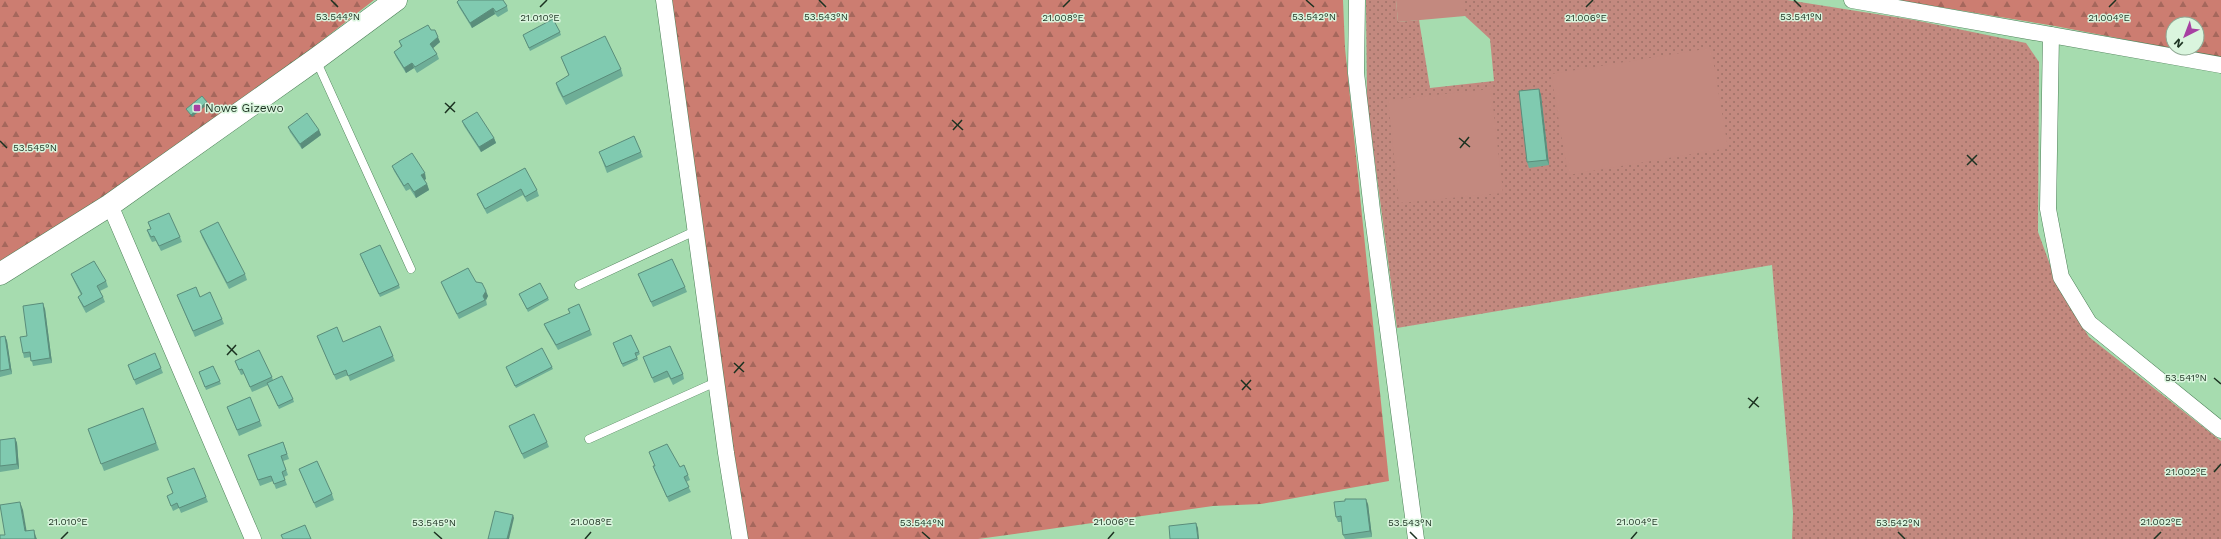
<svg xmlns="http://www.w3.org/2000/svg" width="2221" height="539" font-family="'Work Sans',sans-serif">
<defs>
<pattern id="grass-dots" width="8" height="8" patternUnits="userSpaceOnUse"><rect width="8" height="8" fill="#c3897f"/><path d="M2 2h.1M6 6h.1" fill="none" stroke="#9e7168" stroke-width="1.8" stroke-linecap="round"/></pattern>
<pattern id="forest-firs" width="22" height="20" patternUnits="userSpaceOnUse"><rect width="22" height="20" fill="#cc7d71"/><path d="M5 1l3.5 6h-7zM16 11l3.5 6h-7z" fill="#a5675c"/></pattern>
</defs>
<rect width="100%" height="100%" fill="#a6dcaf"/>
<path fill="url(#grass-dots)" d="M1366 0H1396L1398 22 1419 20 1430 88 1494 81 1490 39 1465 16V0H1787L1914 20 2026 43 2039 62 2038 232 2059 289 2089 337 2221 441V539H1792L1793 513 1772 265 1397 328 1367 102Z"/>
<g fill="url(#forest-firs)" fill-rule="evenodd">
<path d="M0 0H374L110 205 0 274Z"/>
<path d="M671 0H1343L1345 48 1389 481 1261 504 1213 506 978 539H741Z"/>
<path d="M1897 0H2221V58L2055 26ZM2173 24H2197V48H2173Z"/>
</g>
<g fill="#c3897f">
<path d="M1396 0H1465V16L1398 22Z"/>
<path d="M1711 48 1728 148 1568 175 1551 74Z"/>
<path d="M1491 89 1503 193 1399 203 1388 100Z"/>
</g>
<g fill="none" stroke-linecap="round" stroke-linejoin="round">
<defs>
<g id="lane">
<path d="M316 60 411 269"/>
<path d="M579 285 695 231"/>
<path d="M589 439 716 382"/>
</g>
<g id="street">
<path d="M664 0 726 453 740 539"/>
<path d="M1357 0 1356 73 1372 210 1416 539"/>
<path d="M1852 0 2221 65"/>
<path d="M2051 35 2048 209 2061 277 2089 323 2221 430"/>
<path d="M110 205 253 539"/>
</g>
<path id="secondary" d="M0 274 110 205 316 59 396 0"/>
</defs>
<use href="#lane" stroke="#4c7f57" stroke-width="9"/>
<use href="#street" stroke="#4c7f57" stroke-width="17"/>
<use href="#secondary" stroke="#4c7f57" stroke-width="23"/>
<use href="#lane" stroke="#fff" stroke-width="8"/>
<use href="#street" stroke="#fff" stroke-width="16"/>
<use href="#secondary" stroke="#fff" stroke-width="22"/>
</g>
<g fill="#6eae97">
<path d="M457 2 507 6 508 11 498 17 495 14 472 28 459 7Z"/>
<path d="M431 30 440 42 433 48 437 54 439 59 417 73 414 68 406 73 396 57 394 52 401 47 399 41Z"/>
<path d="M560 32 561 35 530 51 523 35Z"/>
<path d="M561 57 621 69 623 76 566 105 558 90 556 83 569 76Z"/>
<path d="M1539 89 1541 95 1549 165 1529 168 1527 162Z"/>
<path d="M462 121 494 138 496 143 481 152 464 126Z"/>
<path d="M288 127 319 130 321 135 302 149 290 132Z"/>
<path d="M634 136 643 157 607 173 601 157Z"/>
<path d="M392 166 426 179 424 180 427 184 429 190 416 198 410 189 406 191 394 171Z"/>
<path d="M525 168 537 190 539 196 527 202 523 195 487 214 479 199 477 194Z"/>
<path d="M148 222 180 237 182 242 161 251 156 241 152 242 149 236 147 230 151 229Z"/>
<path d="M200 231 245 274 247 280 229 289 202 237Z"/>
<path d="M361 257 399 285 400 288 380 297Z"/>
<path d="M71 274 106 281 108 287 100 291 103 297 105 302 86 313 80 302 78 297 81 295 73 279Z"/>
<path d="M638 274 685 287 687 292 653 307Z"/>
<path d="M441 282H476L488 296 486 300 487 305 459 319 443 287Z"/>
<path d="M519 294 548 298 549 300 528 312Z"/>
<path d="M177 295 200 297 222 319 224 324 195 337Z"/>
<path d="M45 309 52 363 33 366 31 357 24 358 23 353 27 336Z"/>
<path d="M544 324 590 330 592 335 558 350 546 329Z"/>
<path d="M631 335 640 354 637 356 638 360 623 367 613 343Z"/>
<path d="M5 336 7 341 12 374 0 377V337Z"/>
<path d="M317 336 343 342 393 356 395 361 350 381 348 375 336 380Z"/>
<path d="M643 357 683 374 684 379 673 385 669 377 654 383Z"/>
<path d="M235 361 272 377 273 380 293 399 294 402 279 409 268 385 252 392 244 374 241 375Z"/>
<path d="M128 365 161 368 163 373 136 385Z"/>
<path d="M213 366 221 384 206 390 199 372Z"/>
<path d="M506 367H552L553 369 516 388Z"/>
<path d="M250 397 262 426 239 436 227 407Z"/>
<path d="M143 408 159 450 104 471 88 429Z"/>
<path d="M509 426 547 442 549 447 524 459Z"/>
<path d="M15 438 17 443 19 469 0 472V440Z"/>
<path d="M283 442 289 459 283 461 288 475 284 477 287 485 276 489 273 481 260 486 248 455Z"/>
<path d="M649 452 680 467 688 475 690 480 686 482 691 492 669 502 655 472 653 466H655Z"/>
<path d="M299 469 332 494 334 500 316 508Z"/>
<path d="M167 496 206 497 208 502 181 513 179 508 173 511Z"/>
<path d="M1368 504 1372 537 1353 539H1345L1343 535 1342 522H1338L1336 517Z"/>
</g>
<g fill="#5a8d7b">
<path d="M493 8 495 14 472 28 470 23Z"/>
<path d="M438 37 440 42 432 49 430 44Z"/>
<path d="M412 63 414 68 406 73 404 68Z"/>
<path d="M1539 89 1541 95 1549 165 1547 160Z"/>
<path d="M207 102 208 104 192 117 191 115Z"/>
<path d="M319 130 321 135 302 149 300 144Z"/>
<path d="M494 138 496 143 481 152 479 147Z"/>
<path d="M425 173 426 179 423 181 421 175Z"/>
<path d="M427 184 429 190 416 198 414 192Z"/>
<path d="M486 291 488 296 486 300 483 296Z"/>
<path d="M43 303 45 309 52 363 50 358Z"/>
<path d="M5 336 7 341 12 374 10 369Z"/>
<path d="M15 438 17 443 19 469 17 464Z"/>
<path d="M1366 499 1368 504 1372 537 1370 531Z"/>
<path d="M20 502 23 510 28 539 25 531Z"/>
<path d="M513 515 514 518 509 539H507Z"/>
<path d="M1196 523 1198 528 1199 539H1198Z"/>
<path d="M34 530 36 537 37 539H35Z"/>
</g>
<g fill="#80cab0" stroke="#5a8d7b">
<path d="M459 0H503L507 6 496 12 493 8 470 23 457 2Z"/>
<path d="M553 19 560 32 529 48 523 35Z"/>
<path d="M428 25 431 30H435L438 37 430 44 437 54 415 67 412 63 404 68 394 52 402 46 399 41Z"/>
<path d="M605 36 621 69 563 97 556 83 569 75 561 57Z"/>
<path d="M1539 89 1547 160 1527 162 1519 91Z"/>
<path d="M202 96 207 102 191 115 186 109Z"/>
<path d="M477 112 494 138 479 147 462 121Z"/>
<path d="M307 113 319 130 300 144 288 127Z"/>
<path d="M634 136 641 152 606 167 599 152Z"/>
<path d="M412 153 425 173 421 175 427 184 414 192 408 183 404 186 392 166Z"/>
<path d="M525 168 537 190 525 197 521 189 485 209 477 194Z"/>
<path d="M169 213 180 237 159 246 154 236 151 237 147 230 151 229 148 222Z"/>
<path d="M218 222 245 274 227 283 200 231Z"/>
<path d="M380 245 399 285 379 294 360 254Z"/>
<path d="M672 259 685 287 651 302 638 274Z"/>
<path d="M94 261 106 281 97 286 103 297 84 307 78 297 82 294 71 274Z"/>
<path d="M468 268 476 282 482 283 486 291 483 296 485 300 457 314 441 282Z"/>
<path d="M540 283 548 298 527 309 519 294Z"/>
<path d="M196 287 200 297 210 292 222 319 193 331 177 295Z"/>
<path d="M43 303 50 358 31 361 30 352 23 353 20 337 27 336 23 306Z"/>
<path d="M579 304 590 330 556 345 544 324 570 313 568 309Z"/>
<path d="M380 326 393 356 348 376 346 370 334 375 317 336 337 327 343 342Z"/>
<path d="M631 335 639 352 635 353 637 358 622 364 613 343Z"/>
<path d="M5 336 10 369 0 371V337Z"/>
<path d="M670 346 683 374 671 379 667 371 652 378 643 357Z"/>
<path d="M542 348 552 367 515 386 506 367Z"/>
<path d="M259 350 272 377 250 387 242 369 239 370 235 361Z"/>
<path d="M155 353 161 368 134 380 128 365Z"/>
<path d="M213 366 220 381 205 387 199 372Z"/>
<path d="M282 376 293 399 278 406 267 383Z"/>
<path d="M250 397 260 421 237 430 227 407Z"/>
<path d="M143 408 156 443 101 464 88 429Z"/>
<path d="M534 414 547 442 522 454 509 426Z"/>
<path d="M15 438 17 464 0 466V440Z"/>
<path d="M283 442 287 454 281 456 286 470 282 472 285 480 274 484 271 476 258 480 248 455Z"/>
<path d="M667 444 680 467 684 465 688 475 684 477 689 487 667 497 653 466H655L649 452Z"/>
<path d="M317 461 332 494 314 503 299 469Z"/>
<path d="M194 468 206 497 179 508 177 503 171 506 167 496 173 493 167 478Z"/>
<path d="M1345 499H1366L1370 531 1343 535 1341 516 1336 517 1334 502 1345 501Z"/>
<path d="M20 502 25 531 34 530 35 539H0V535H5L0 505Z"/>
<path d="M495 511 513 515 507 539H488Z"/>
<path d="M1196 523 1198 539H1170L1169 526Z"/>
<path d="M305 525 311 539H283L281 535Z"/>
</g>
<path fill="none" stroke="#1c3221" stroke-width="1.5" d="M331 0 338 7M819 0 826 7M1306 0 1314 7M1794 0 1801 7M540 7 547 0M1063 7 1070 0M1586 7 1593 0M2109 7 2116 0M445 103 455 112M445 113 455 102M952 120 963 130M953 130 962 120M1459 138 1470 147M0 141 7 148M1460 148 1469 137M1967 155 1977 165M1967 165 1977 155M227 345 237 355M227 355 236 345M734 363 744 372M734 373 744 362M2214 378 2221 384M1241 380 1251 390M1242 390 1251 380M1748 398 1759 407M1749 408 1758 397M2214 472 2221 464M434 532 442 539M922 532 930 539M1410 532 1417 539M1898 532 1905 539M61 539 68 532M585 539 591 532M1108 539 1114 532M1631 539 1637 532M2154 539 2161 532"/>
<rect fill="#a73fa2" stroke="#daf5de" stroke-width="1.5" x="193" y="104" width="8" height="8" rx="2"/>
<g text-anchor="middle" stroke-width="3" stroke-linejoin="round" paint-order="stroke">
<g font-size="12" fill="#1c3221" stroke="#daf5de" text-anchor="start">
<text x="205" y="112">Nowe Gizewo</text>
</g>
</g>
<g font-size="10" text-anchor="middle" fill="#1c3221" stroke="#daf5de" stroke-width="3" stroke-linejoin="round" paint-order="stroke">
<text x="1314" y="20">53.542°N</text>
<text x="338" y="20">53.544°N</text>
<text x="826" y="20">53.543°N</text>
<text x="1801" y="20">53.541°N</text>
<text x="540" y="21">21.010°E</text>
<text x="1063" y="21">21.008°E</text>
<text x="1586" y="21">21.006°E</text>
<text x="2109" y="21">21.004°E</text>
<text x="35" y="151">53.545°N</text>
<text x="2186" y="381">53.541°N</text>
<text x="2186" y="475">21.002°E</text>
<text x="68" y="525">21.010°E</text>
<text x="591" y="525">21.008°E</text>
<text x="1114" y="525">21.006°E</text>
<text x="1637" y="525">21.004°E</text>
<text x="2161" y="525">21.002°E</text>
<text x="434" y="526">53.545°N</text>
<text x="922" y="526">53.544°N</text>
<text x="1410" y="526">53.543°N</text>
<text x="1898" y="526">53.542°N</text>
</g>
<g transform="translate(2185 36) rotate(222)"><circle r="19" fill="#daf5de" stroke="#8ea792"/>
<path d="M0-3L7 15L0 10L-7 15Z" fill="#a73fa2"/>
<text y="-6" font-size="11" font-weight="bold" text-anchor="middle" fill="#1c3221">N</text>
</g>
</svg>
